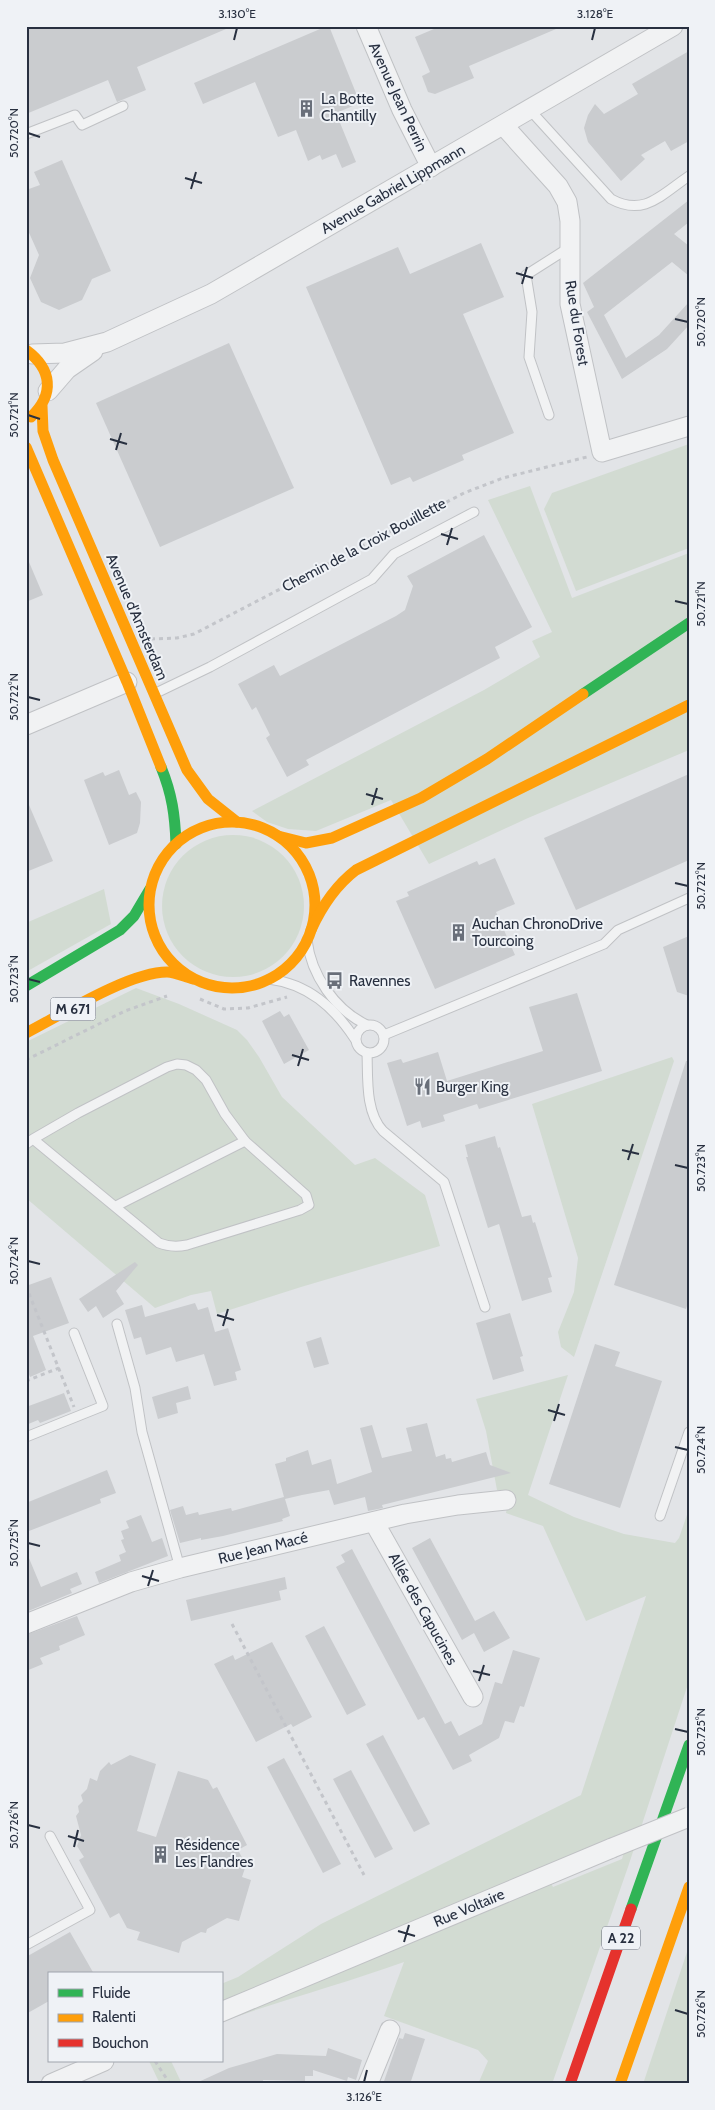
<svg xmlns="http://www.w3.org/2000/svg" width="715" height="2110" font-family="Cabin,sans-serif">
<rect width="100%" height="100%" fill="#e2e4e7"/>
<g fill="#d2dbd2" fill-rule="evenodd">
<path d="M689 444V548L576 591 544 509 552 493Z"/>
<path d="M530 486 572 598 689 553V750L528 818 429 864 391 800 316 831 288 829 267 822 252 811 484 690 540 657 532 641 552 632 488 500Z"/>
<circle cx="233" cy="906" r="71"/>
<path d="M104 889 111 924 26 972V923Z"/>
<path d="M136 988 179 1004 237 1030 247 1040 259 1057 282 1097 355 1165 375 1158 425 1195 440 1246 301 1287 217 1314 211 1291 191 1295 155 1308 26 1198V1042Z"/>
<path d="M672 1057 674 1061 574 1357 561 1347 558 1332 574 1292 578 1258 532 1104Z"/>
<path d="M568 1375 528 1495 574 1517 624 1534 675 1543 679 1538 689 1509V1681L628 1867 552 2084H478L488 2061 478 2050 384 2016 404 1962C343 1984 282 2000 221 2022V1984L238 1977 321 1924 581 1795 646 1596 586 1621 543 1526 506 1513 510 1493 497 1490 486 1431 476 1399ZM630 1830 622 1859 553 1887 542 1867Z"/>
<path d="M689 1946V2084H643Z"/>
<path d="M149 2061H171L182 2084H160Z"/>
</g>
<g fill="#cacccf">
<path d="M26 26H233L137 67 146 90 117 102 108 80 26 114Z"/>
<path d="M327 26H329L360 103 336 113 356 162 342 168 336 154 322 160 320 155 308 161 296 130 278 137 255 82 203 104 194 83Z"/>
<path d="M441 26H563L469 66 474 78 435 94 428 92 422 76 430 72 415 37Z"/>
<path d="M689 51V141L671 151 665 141 641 155 645 159 621 181 588 142 584 128 588 115 595 104 604 114 638 94 632 84Z"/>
<path d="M62 160 111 271 92 279 82 300 59 310 41 302 30 278 39 255 26 226V190L40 185 34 172Z"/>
<path d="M689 200V222L674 234 689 246V276L672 262 604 315 626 358 659 335 689 302V325L667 349 622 379 587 312 594 307 583 283Z"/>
<path d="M481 243 504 297 463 314 514 433 462 455 464 460 413 482 410 477 391 485 306 287 398 247 410 274Z"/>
<path d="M229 343 294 488 160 547 96 403Z"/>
<path d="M484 535 532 627 495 647 500 658 306 760 309 765 287 777 266 738 270 735 256 707 252 710 238 684 274 665 280 676 396 616 405 610 413 586 407 576Z"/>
<path d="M26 555 43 595 26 602Z"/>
<path d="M119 770 129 795 136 792 141 802 140 823 137 833 109 845 84 780 103 772 105 776Z"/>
<path d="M689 774V860L576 910 544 838Z"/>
<path d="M26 798 53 861 26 872Z"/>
<path d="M495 858 515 904 496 912 515 955 435 989 396 901 409 896 407 892 452 872 477 861 479 865Z"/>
<path d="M689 936V996L677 992 663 947Z"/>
<path d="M577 993 602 1071 479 1109 477 1104 443 1115 445 1121 422 1128 420 1121 407 1126 387 1063 401 1059 403 1063 438 1052 447 1081 543 1051 529 1007Z"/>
<path d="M280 1011 284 1017 289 1014 309 1050 284 1064 262 1021Z"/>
<path d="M686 1061H689V1300L686 1309 614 1285Z"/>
<path d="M495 1136 498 1148 500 1147 522 1217 531 1215 533 1223 535 1222 552 1277 548 1278 552 1292 522 1301 499 1224 488 1228 466 1157H468L465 1145Z"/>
<path d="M135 1262 138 1265 116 1291 124 1304 103 1318 96 1306 88 1312 79 1299Z"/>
<path d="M51 1277 69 1323 33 1336 46 1370 30 1377 26 1367V1286Z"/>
<path d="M195 1303 198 1310 208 1307 215 1332 228 1328 241 1370 235 1372 237 1380 214 1386 204 1354 176 1362 171 1347 146 1355 141 1337 134 1339 125 1310 142 1305 145 1317Z"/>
<path d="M510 1313 523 1356 520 1357 524 1371 493 1380 476 1323Z"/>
<path d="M321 1337 329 1364 314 1368 306 1342Z"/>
<path d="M595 1344 620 1352 615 1366 662 1381 620 1508 549 1484Z"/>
<path d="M188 1386 191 1399 176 1403 178 1413 158 1419 152 1397Z"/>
<path d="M64 1393 71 1411 40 1423 38 1420 26 1425V1407Z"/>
<path d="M427 1423 436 1457 445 1454 446 1459 451 1458 452 1462 486 1452 490 1465 511 1473 382 1505 383 1508 368 1511 365 1497 334 1505 329 1490 302 1495 285 1499 290 1516 282 1519 283 1521 223 1536 201 1540V1538L180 1543 170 1510 183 1506 186 1515 198 1512 199 1515 231 1508 232 1511 284 1497 275 1464 286 1461V1458L308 1450 312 1465 331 1459 337 1484 372 1472 360 1428 372 1425 382 1458 412 1451 406 1428Z"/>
<path d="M107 1470 116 1493 100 1499 101 1503 29 1531 26 1524V1503Z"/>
<path d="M141 1515 152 1542 162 1538 168 1556 99 1583 95 1572 121 1561 119 1555 126 1552 121 1540 124 1539 121 1531 129 1528 126 1521Z"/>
<path d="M430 1538 475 1621 494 1611 510 1638 484 1652 474 1633 462 1640 412 1548Z"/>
<path d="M352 1549 445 1724 451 1721 459 1736 482 1724 495 1682 502 1684 513 1650 540 1658 524 1707 520 1706 514 1723 505 1721 499 1738 469 1755 472 1761 453 1770 424 1717 418 1720 336 1567 345 1562 341 1555Z"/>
<path d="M26 1551 41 1587 77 1572 82 1584 70 1589 72 1593 26 1612Z"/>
<path d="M285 1577 287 1589 279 1591 281 1600 191 1621 186 1600Z"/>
<path d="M77 1616 85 1635 59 1646 60 1650 40 1658 43 1664 26 1671V1635Z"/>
<path d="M324 1626 366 1705 347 1715 305 1636Z"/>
<path d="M272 1642 312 1717 293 1727 291 1724 256 1742 214 1664 233 1655 235 1660Z"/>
<path d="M383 1735 430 1824 414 1832 366 1744Z"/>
<path d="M130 1755 156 1764 137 1831 156 1837 178 1771 208 1780 213 1789 217 1787 247 1845 238 1850 246 1865 242 1877 251 1880 239 1921 227 1918 207 1929 206 1933 201 1932 182 1942 179 1953 137 1940 140 1932 127 1928 119 1913 110 1918 79 1860 84 1857 77 1846 81 1835 76 1816 79 1812 78 1806 83 1801 81 1795 87 1789 90 1778 97 1781 100 1771 109 1762 111 1765Z"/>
<path d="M284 1758 341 1864 323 1873 267 1767Z"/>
<path d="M351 1770 393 1849 375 1858 333 1779Z"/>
<path d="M70 1932 94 1974H49V2001L26 2014V1957Z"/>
<path d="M405 2033 425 2039 410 2084H383L399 2038 403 2039Z"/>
<path d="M328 2048 362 2060 356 2080 348 2077 347 2081 313 2070V2076H305V2081L263 2080 264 2084H194L229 2068 277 2054 326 2056Z"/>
</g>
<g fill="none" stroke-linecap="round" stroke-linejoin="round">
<defs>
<g id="lane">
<path d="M530 110 611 199C644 217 661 195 689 176"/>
<path d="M26 134 75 115 82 125 123 106"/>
<path d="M549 415 529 357 532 312 526 275 570 247"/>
<path d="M156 693 210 667 372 579 394 554 474 512"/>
<path d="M307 940C311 975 335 1010 367 1025"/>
<path d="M269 979C308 984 334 1007 355 1039"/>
<circle cx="370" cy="1039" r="14"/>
<path d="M384 1035 604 944 618 930 689 898"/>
<path d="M367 1053C368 1077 365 1112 383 1131L444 1182 485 1307"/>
<path d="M26 1144 33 1139 78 1113 167 1067 177 1064 186 1065 196 1070 206 1080 225 1114 245 1141 306 1195 309 1205 300 1210 187 1245C177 1247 169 1247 159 1243L33 1139"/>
<path d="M116 1206 245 1141"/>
<path d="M117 1324 135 1388 142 1432 180 1568"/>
<path d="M26 1437 103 1406 74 1333"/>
<path d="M660 1516 689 1432"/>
<path d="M26 1945 90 1910 50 1836"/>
</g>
<g id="street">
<path d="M366 26 402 110 431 167"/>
<path d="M504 126 558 186 567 202 570 221V304L602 452 689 426"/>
<path d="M32 354 65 353 107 342 211 294 673 26"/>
<path d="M48 391 67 369 93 351"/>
<path d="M26 725 127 682"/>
<path d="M374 1522 473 1697"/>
<path d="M26 1624 131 1582 180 1568 405 1514 458 1505 506 1500"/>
<path d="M221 2012 612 1848"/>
<path d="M51 2084 104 2061"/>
<path d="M368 2084 390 2030"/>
</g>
</defs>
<use href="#lane" stroke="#c0c2c5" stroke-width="11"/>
<use href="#street" stroke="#c0c2c5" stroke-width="21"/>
<g stroke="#c3c5ca" stroke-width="3" stroke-dasharray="4 4" stroke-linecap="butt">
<path d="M151 639 177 638 194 634 464 493 503 478 587 457"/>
<path d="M200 999 224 1009 248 1008 287 997"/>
<path d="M26 1060 125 1011 167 996"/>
<path d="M26 1286 74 1407"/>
<path d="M26 1381 59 1368"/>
<path d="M232 1624 364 1875"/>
<path d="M155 2061 170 2084"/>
</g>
<use href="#lane" stroke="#f1f2f3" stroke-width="9"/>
<use href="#street" stroke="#f1f2f3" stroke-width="19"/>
<g stroke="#30b455" stroke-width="11">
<path d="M583 694 689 623"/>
<path d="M161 767C172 794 175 815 176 844"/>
<path d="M26 986 120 930 134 916 150 889"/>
<path d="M631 1909 689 1745"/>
</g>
<g stroke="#ff9f0a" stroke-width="11">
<path d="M26 350C52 369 55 394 31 417"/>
<path d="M42 406 43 431 53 460 187 770 208 799 237 822"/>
<path d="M26 447 127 682 161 767"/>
<circle cx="232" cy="905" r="83"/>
<path d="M278 836 306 843 332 838 421 798 487 759 583 694"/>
<path d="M311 930C322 906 335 886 356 870L689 705"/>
<path d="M26 1033C61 1015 129 972 167 972 175 972 185 977 193 979"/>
<path d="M620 2084 689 1887"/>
</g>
<path stroke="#e5322d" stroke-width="11" d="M570 2084 631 1909"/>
<defs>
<path id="street-bridge" d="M612 1848 689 1817"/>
</defs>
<use href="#street-bridge" stroke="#c0c2c5" stroke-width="21" stroke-linecap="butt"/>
<use href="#street-bridge" stroke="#f1f2f3" stroke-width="19"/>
</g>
<path fill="none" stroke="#283040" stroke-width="2" d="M234 40 237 28M592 40 595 28M28 133 40 137M185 178 202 183M191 189 196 172M516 273 533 278M522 284 527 267M675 319 688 322M28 415 40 419M110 439 127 444M116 450 121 433M441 534 458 539M447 545 452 528M675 601 688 604M28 697 40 700M366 794 383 799M372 805 377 788M675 883 688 886M28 979 40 982M292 1055 309 1060M298 1066 303 1049M622 1150 639 1154M628 1160 633 1144M675 1165 688 1168M28 1261 40 1264M217 1315 234 1320M223 1326 228 1309M548 1410 565 1415M554 1421 559 1404M675 1447 688 1450M28 1543 40 1546M142 1576 159 1581M148 1586 153 1570M473 1671 490 1675M479 1681 484 1665M675 1729 688 1732M28 1825 40 1828M68 1836 84 1841M74 1847 78 1830M398 1931 415 1936M404 1942 409 1925M675 2010 688 2014M364 2082 367 2070"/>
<defs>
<symbol id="building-bare" viewBox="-9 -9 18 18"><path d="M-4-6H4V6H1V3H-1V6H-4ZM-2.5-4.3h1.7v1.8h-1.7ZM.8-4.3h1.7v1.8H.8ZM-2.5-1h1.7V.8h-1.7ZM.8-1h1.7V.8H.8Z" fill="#696f7a" stroke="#eff2f6" stroke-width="2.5" paint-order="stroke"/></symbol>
<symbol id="bus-bare" viewBox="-9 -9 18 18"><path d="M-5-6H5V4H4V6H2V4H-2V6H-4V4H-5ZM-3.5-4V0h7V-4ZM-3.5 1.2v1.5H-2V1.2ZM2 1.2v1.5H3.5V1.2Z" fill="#696f7a" stroke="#eff2f6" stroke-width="2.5" paint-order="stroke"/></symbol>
<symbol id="restaurant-bare" viewBox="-9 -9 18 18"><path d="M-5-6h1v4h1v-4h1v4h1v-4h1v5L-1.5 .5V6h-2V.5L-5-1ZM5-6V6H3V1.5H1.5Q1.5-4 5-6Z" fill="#696f7a" stroke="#eff2f6" stroke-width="2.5" paint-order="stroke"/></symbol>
</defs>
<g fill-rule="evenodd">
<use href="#building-bare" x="294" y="96" width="25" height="25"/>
<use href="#building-bare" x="446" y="920" width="25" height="25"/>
<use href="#bus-bare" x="322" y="968" width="25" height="25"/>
<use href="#restaurant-bare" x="410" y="1074" width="25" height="25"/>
<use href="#building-bare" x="148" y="1842" width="25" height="25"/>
</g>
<g text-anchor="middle" stroke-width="4" stroke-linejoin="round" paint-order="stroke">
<g fill="#eff2f6" stroke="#646a77" stroke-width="1">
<rect x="50.5" y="997.5" width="45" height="23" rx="4"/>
<rect x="602" y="1926.5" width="38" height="23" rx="4"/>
</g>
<g font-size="14" font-weight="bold" fill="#283040">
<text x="73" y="1014">M 671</text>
<text x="621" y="1943">A 22</text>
</g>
<g font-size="15" fill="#283040" stroke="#eff2f6">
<text transform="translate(398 97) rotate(65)" y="5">Avenue Jean Perrin</text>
<text transform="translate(393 189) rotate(-30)" y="5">Avenue Gabriel Lippmann</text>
<text transform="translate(577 323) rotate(81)" y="5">Rue du Forest</text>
<text transform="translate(364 545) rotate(-28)" y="5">Chemin de la Croix Bouillette</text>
<text transform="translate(137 617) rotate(67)" y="5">Avenue d'Amsterdam</text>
<text transform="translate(263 1548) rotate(-14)" y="5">Rue Jean Macé</text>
<text transform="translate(423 1609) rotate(61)" y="5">Allée des Capucines</text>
<text transform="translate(469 1908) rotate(-23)" y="5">Rue Voltaire</text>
</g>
<g font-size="15" fill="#283040" stroke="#eff2f6" text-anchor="start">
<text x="321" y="104">La Botte<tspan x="321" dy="17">Chantilly</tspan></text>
<text x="472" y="929">Auchan ChronoDrive<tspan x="472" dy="17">Tourcoing</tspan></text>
<text x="349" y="986">Ravennes</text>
<text x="436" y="1092">Burger King</text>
<text x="175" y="1850">Résidence<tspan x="175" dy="17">Les Flandres</tspan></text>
</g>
</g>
<rect width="715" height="2110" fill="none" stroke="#eff2f6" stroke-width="55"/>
<rect x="48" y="1972" width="175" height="90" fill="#eff2f6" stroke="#9fa4ad"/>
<rect x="58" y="1989" width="25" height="8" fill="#30b455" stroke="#9fa4ad"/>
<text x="92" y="1998" font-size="15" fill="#283040">Fluide</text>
<rect x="58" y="2014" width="25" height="8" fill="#ff9f0a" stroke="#9fa4ad"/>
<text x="92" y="2022" font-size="15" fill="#283040">Ralenti</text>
<rect x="58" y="2039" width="25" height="8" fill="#e5322d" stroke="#9fa4ad"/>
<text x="92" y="2048" font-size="15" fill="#283040">Bouchon</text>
<rect x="28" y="28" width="660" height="2054" fill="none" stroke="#283040" stroke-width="2"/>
<g font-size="12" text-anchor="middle" fill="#283040">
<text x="237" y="18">3.130°E</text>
<text x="595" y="18">3.128°E</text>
<text transform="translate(14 133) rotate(-90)" y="4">50.720°N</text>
<text transform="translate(701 322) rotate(-90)" y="4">50.720°N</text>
<text transform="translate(14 415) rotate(-90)" y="4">50.721°N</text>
<text transform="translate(701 604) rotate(-90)" y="4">50.721°N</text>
<text transform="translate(14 697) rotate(-90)" y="4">50.722°N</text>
<text transform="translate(701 886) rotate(-90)" y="4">50.722°N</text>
<text transform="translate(14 979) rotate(-90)" y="4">50.723°N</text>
<text transform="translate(701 1168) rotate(-90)" y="4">50.723°N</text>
<text transform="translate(14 1261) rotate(-90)" y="4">50.724°N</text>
<text transform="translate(701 1450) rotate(-90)" y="4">50.724°N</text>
<text transform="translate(14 1543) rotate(-90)" y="4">50.725°N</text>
<text transform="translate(701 1732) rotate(-90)" y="4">50.725°N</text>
<text transform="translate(14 1825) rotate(-90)" y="4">50.726°N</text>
<text transform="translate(701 2014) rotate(-90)" y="4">50.726°N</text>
<text x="364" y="2101">3.126°E</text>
</g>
</svg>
